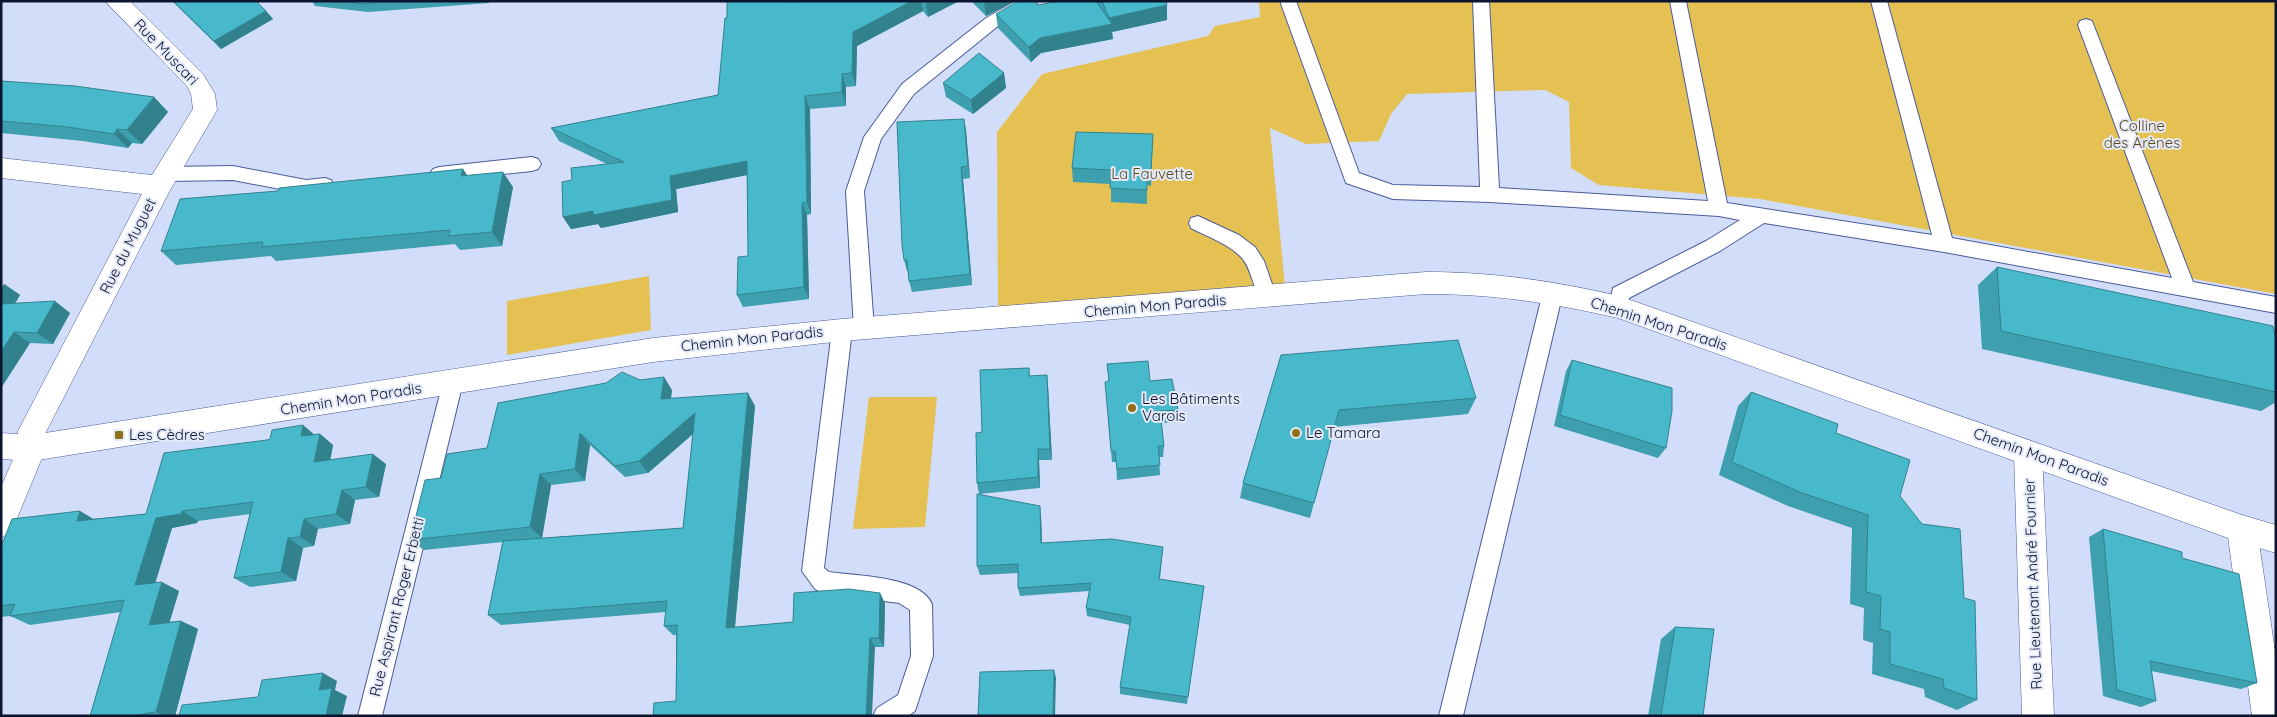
<svg xmlns="http://www.w3.org/2000/svg" width="2277" height="717" font-family="Quicksand,sans-serif">
<rect width="100%" height="100%" fill="#d2ddfa"/>
<g fill="#e5c053">
<path d="M1259 1H2276V294L1760 199 1599 185 1571 168 1569 102 1545 90 1407 94 1391 114 1379 141 1306 144 1270 128 1285 287 998 309 997 132 1042 74 1208 36 1215 26 1260 17Z"/>
<path d="M649 276 651 330 507 355V301Z"/>
<path d="M869 397H937L925 527 853 529Z"/>
</g>
<g fill="none" stroke-linecap="round" stroke-linejoin="round">
<defs>
<g id="lane">
<path d="M1016 1H1038L1036 5 998 26 914 94 881 139 864 191 874 329 871 335 864 337 857 335 854 329 846 191 864 137 902 84 986 18Z"/>
<path d="M1280 1H1296L1359 173 1393 185 1480 187 1473 1H1489L1499 188 1708 201 1670 1H1686L1727 203 1932 235 1871 1H1887L1952 238 2172 278 2078 25 2080 21 2086 19 2092 21 2193 282 2276 297V313L1944 252 1764 223 1720 251 1629 298 1626 313 1619 315 1612 313 1609 307 1613 288 1706 241 1740 220 1719 216 1490 202 1393 199 1346 183Z"/>
<path d="M532 157 538 159 541 164 538 169 532 171 439 181 433 179 430 174 433 169 439 167Z"/>
<path d="M233 166 306 180 325 178 331 180 334 185 331 190 306 194 233 180 166 181 160 179 157 174 160 169 166 167Z"/>
<path d="M1198 216 1239 235 1255 247 1264 261 1272 284 1284 296 1281 302 1274 304C1249 295 1256 275 1242 258 1229 244 1208 237 1191 228L1189 223 1191 218Z"/>
<path d="M1553 284 1560 286 1563 292 1463 716H1439L1543 292 1546 286Z"/>
<path d="M842 322 849 324 852 330 824 568 829 572C856 576 920 576 932 604L933 656 915 711 908 716H873L877 708 898 695 911 656 910 610 899 603 823 593 815 589 802 571 832 330 835 324Z"/>
<path d="M453 373 460 376 463 382 382 716H358L443 382 446 376Z"/>
</g>
<g id="street">
<path d="M105 1H130L203 74 215 94 217 110 169 192 46 432V448L11 533 1 537V487L18 448V431L142 194 1 178V158L152 175 193 109 191 94 187 86Z"/>
<path d="M2028 440 2038 444 2042 453 2054 716H2022L2014 453 2018 444Z"/>
<path d="M2242 515 2253 519 2257 529 2276 658V716H2252L2227 529 2231 519Z"/>
</g>
<path id="secondary" d="M1426 272C1494 272 1553 281 1619 296L2242 515 2276 525V553L2242 543 1618 318C1552 303 1494 294 1426 294L842 341 653 362 32 461 1 459V433L32 435 653 338 842 319Z"/>
</defs>
<use href="#lane" stroke="#495b9a" stroke-width="2"/>
<use href="#street" stroke="#495b9a" stroke-width="1"/>
<use href="#secondary" stroke="#495b9a" stroke-width="1"/>
<use href="#lane" fill="#fff" fill-rule="evenodd"/>
<use href="#street" fill="#fff" fill-rule="evenodd"/>
<use href="#secondary" fill="#fff" fill-rule="evenodd"/>
</g>
<g fill="#3e9faf" fill-rule="evenodd">
<path d="M172 1H256L273 19 221 49Z"/>
<path d="M312 1H489V3L368 12 315 6Z"/>
<path d="M727 1H959L928 17 923 11 857 46 856 86 846 87V106L810 109 811 214 807 215 809 299 743 307 737 295 748 256 747 175 676 189 678 212 601 228 598 224 571 229 563 217 572 180 607 164 559 141 551 128 718 95 727 18Z"/>
<path d="M971 1H1015L986 16Z"/>
<path d="M1096 1H1166L1167 5V20L1112 32 1113 39 1041 53 1031 62 998 28 996 14 1038 5Z"/>
<path d="M1004 73 1006 88 973 114 946 97 943 83Z"/>
<path d="M1 81 154 97 168 112 142 144 132 143 128 148 83 141 1 133Z"/>
<path d="M964 119 966 131 970 178 963 179 972 285 912 292 909 281 908 271H907L904 260Z"/>
<path d="M1153 134 1151 186 1147 185V204L1111 202V184L1073 182 1072 168Z"/>
<path d="M463 169 467 176 513 187 502 246 460 250 455 244 276 261 271 256 176 265 161 251 278 191Z"/>
<path d="M1997 267 2276 341V402L2261 411 1982 349 1978 285Z"/>
<path d="M4 284 20 295 15 304 70 313 53 344 30 343 1 388Z"/>
<path d="M1281 355 1476 398 1468 414 1334 427 1310 518 1240 498 1243 483Z"/>
<path d="M1572 360 1666 448 1658 458 1554 426 1566 371Z"/>
<path d="M1029 368 1030 376 1047 375 1048 387 1052 460H1039L1040 488 979 494 977 483 982 432Z"/>
<path d="M640 380 672 390 671 399 755 406 735 627 793 622 885 603 884 647H875L676 701V635H673L664 626 666 612 501 625 488 615 503 542 424 550 410 540 441 478 487 448 606 383ZM693 434 683 528 542 538 551 485 585 481 590 445 625 477 648 473Z"/>
<path d="M1150 381 1178 410V422L1161 423 1164 446 1163 457H1159L1160 475 1117 480 1116 462H1112L1105 382Z"/>
<path d="M1751 392 1836 433 1900 496 1964 598 1977 700 1957 710 1925 697 1924 689 1872 674 1873 643 1863 640 1864 608 1850 604 1852 528 1788 506 1719 475 1738 406Z"/>
<path d="M320 434 333 445 330 460 386 464 379 497 355 500 350 524 318 529 314 546 303 548 296 581 250 587 234 578 250 514 198 521 197 523 172 528 155 582 179 591 169 622 181 621 198 629 175 716H90L121 612 30 625 10 616 1 617V547L93 519 146 514 315 435Z"/>
<path d="M1041 515 1042 543 1163 547 1160 579 1204 586 1187 704 1120 694V687L1130 625 1087 616 1086 608 1089 591 1020 596 1018 588V573L980 575 977 566Z"/>
<path d="M2103 529 2182 558 2257 683 2241 689 2151 671 2156 701 2141 707 2103 696 2089 537Z"/>
<path d="M1675 627 1703 716H1648L1661 639Z"/>
</g>
<g fill="#32828e">
<path d="M912 1H921L923 11 857 46 856 86 852 73 853 32Z"/>
<path d="M930 1H959L928 17 926 3Z"/>
<path d="M986 1H1015L986 16 984 2Z"/>
<path d="M1167 5V20L1112 32 1113 39 1041 53 1031 62 1029 47 1040 38 1109 25V18Z"/>
<path d="M266 11 273 19 221 49 214 41Z"/>
<path d="M1004 73 1006 88 973 114 971 100Z"/>
<path d="M842 74 846 87V106L842 92Z"/>
<path d="M805 96 810 109 811 214 807 202Z"/>
<path d="M154 97 168 112 142 144 127 130Z"/>
<path d="M964 119 966 131 970 178 968 166Z"/>
<path d="M117 129 132 143 128 148 114 134Z"/>
<path d="M747 161 752 174 676 189 678 212 601 228 598 224 571 229 563 217 670 176Z"/>
<path d="M961 167 963 179 972 285 970 274Z"/>
<path d="M463 169 473 184 461 176Z"/>
<path d="M503 172 513 187 502 246 492 232Z"/>
<path d="M802 203 807 215 809 299 804 287Z"/>
<path d="M4 284 20 295 6 316 1 313V288Z"/>
<path d="M55 301 70 313 53 344 37 333Z"/>
<path d="M14 332 30 343 1 388V352Z"/>
<path d="M1047 375 1048 387 1052 460 1050 449Z"/>
<path d="M664 377 672 390 669 412 661 399Z"/>
<path d="M748 393 755 406 734 637 726 628Z"/>
<path d="M695 413 703 425 648 473 639 461Z"/>
<path d="M303 425 316 436H301Z"/>
<path d="M580 433 590 445 585 481 575 469Z"/>
<path d="M320 434 333 445 328 473 314 462Z"/>
<path d="M1038 449 1039 460 1040 488 1038 477Z"/>
<path d="M373 454 386 464 379 497 366 487Z"/>
<path d="M540 474 551 485 542 538 530 527Z"/>
<path d="M342 490 355 500 350 524 336 514Z"/>
<path d="M1040 506 1041 515 1042 551 1041 543Z"/>
<path d="M80 511 97 521H77Z"/>
<path d="M182 511 198 521 197 523 172 528 152 594 135 585 156 518Z"/>
<path d="M304 519 318 529 314 546 300 537Z"/>
<path d="M288 538 303 548 296 581 281 572Z"/>
<path d="M162 582 179 591 166 634 149 625Z"/>
<path d="M880 593 885 603 884 647 879 638Z"/>
<path d="M181 621 198 629 175 716H164L156 712Z"/>
<path d="M870 638 875 647 872 716H866Z"/>
<path d="M1054 670 1056 678 1055 716H1053Z"/>
<path d="M323 673 337 681 335 690 347 696 342 716H326L319 690Z"/>
</g>
<g fill="#48b9cb" stroke="#32828e">
<path d="M173 1H256L266 11 214 41Z"/>
<path d="M342 1H393L362 4Z"/>
<path d="M727 1H788L790 2 797 1H912L853 32 852 73 842 74V92L805 96 807 202 802 203 804 287 737 295 738 257 748 256 747 161 670 176 672 200 593 215V211L563 217 562 182 572 180 571 168 624 162 551 128 718 95 725 18H727Z"/>
<path d="M1018 1H1034L1038 5 1059 1H1096L1112 24 1040 38 1029 47 996 14Z"/>
<path d="M1102 1H1166L1167 5 1109 18Z"/>
<path d="M979 53 1004 73 971 100 943 83Z"/>
<path d="M1 81 75 86 154 97 127 130 117 129 114 134 68 127 1 121Z"/>
<path d="M964 119 968 166 961 167 970 274 909 281 907 260H904L902 245 897 122Z"/>
<path d="M1076 132 1153 134 1151 171H1147V190L1110 188 1111 170 1072 168Z"/>
<path d="M463 169 461 176 503 172 492 232 449 236 450 230 262 247 263 242 161 251 180 199 278 191 279 188Z"/>
<path d="M1997 267 2273 326 2276 341V392L2001 331Z"/>
<path d="M55 301 37 333 14 332 1 352V304Z"/>
<path d="M1458 340 1476 398 1339 410 1314 503 1243 483 1281 355Z"/>
<path d="M1572 360 1672 388V411L1666 448 1560 415Z"/>
<path d="M1148 361 1150 381 1172 379 1178 410 1160 411 1164 446H1158L1160 465 1117 469 1115 451H1111L1108 415 1105 382 1109 381 1107 364Z"/>
<path d="M1029 368V376L1047 375 1050 449H1038V477L977 483 976 433 982 432 980 370Z"/>
<path d="M622 372 640 380 664 377 661 399 748 393 726 628 793 622 794 593 849 589 880 593 879 638H870L866 716H653L654 703 676 701 677 625 664 626 667 601 488 615 503 541 683 528 695 413 639 461 615 466 580 433 575 469 540 474 530 527 410 540 425 480 441 478 447 454 487 448 498 403 606 383Z"/>
<path d="M1751 392 1838 424 1836 433 1910 460 1900 496 1922 524 1960 529 1964 598 1975 601 1977 700 1944 688 1943 679 1890 664V632L1880 629 1881 596 1866 592 1868 515 1802 493 1732 462Z"/>
<path d="M303 425 301 436 320 434 314 462 373 454 366 487 342 490 336 514 304 519 300 537 288 538 281 572 234 578 253 502 182 511 181 514 156 518 135 585 162 582 149 625 181 621 156 712 131 716H90L124 600 10 616 15 604 1 606V547L12 519 80 511 77 521 146 514 164 453 267 440 270 439 272 430Z"/>
<path d="M977 494 1040 506 1041 543 1112 539 1163 547 1159 579 1204 586 1188 697 1120 687 1131 617 1086 608 1091 583 1018 588V564L977 566Z"/>
<path d="M2103 529 2182 552V558L2239 574 2257 683 2150 661 2156 701 2117 690Z"/>
<path d="M1675 627 1714 629 1703 716H1661Z"/>
<path d="M1054 670 1053 716H978L980 672Z"/>
<path d="M323 673 319 690 332 688 326 716H179L182 705 258 697 262 680Z"/>
</g>
<g fill="#8d7114" stroke="#e5eaf9" stroke-width="2">
<circle cx="1132" cy="408" r="5"/>
<circle cx="1296" cy="433" r="5"/>
<rect x="114" y="430" width="10" height="10" rx="2.5"/>
</g>
<g text-anchor="middle" stroke-width="4" stroke-linejoin="round" paint-order="stroke">
<g font-size="15" fill="#0d142e" stroke="#e5eaf9">
<text transform="translate(166 52) rotate(46)" y="5">Rue Muscari</text>
<text transform="translate(128 246) rotate(-63)" y="5">Rue du Muguet</text>
<text transform="translate(1155 306) rotate(-5)" y="5">Chemin Mon Paradis</text>
<text transform="translate(1659 324) rotate(18)" y="5">Chemin Mon Paradis</text>
<text transform="translate(752 339) rotate(-6)" y="5">Chemin Mon Paradis</text>
<text transform="translate(351 399) rotate(-9)" y="5">Chemin Mon Paradis</text>
<text transform="translate(2041 457) rotate(20)" y="5">Chemin Mon Paradis</text>
<text transform="translate(2033 584) rotate(-92)" y="5">Rue Lieutenant André Fournier</text>
<text transform="translate(397 607) rotate(-76)" y="5">Rue Aspirant Roger Erbetti</text>
</g>
<g font-size="15" fill="#5a4a1d" stroke="#e5eaf9">
<text x="2142" y="131">Colline<tspan x="2142" dy="17">des Arènes</tspan></text>
<text x="1152" y="179">La Fauvette</text>
</g>
<g font-size="15" fill="#0d142e" stroke="#e5eaf9" text-anchor="start">
<text x="1142" y="404">Les Bâtiments<tspan x="1142" dy="17">Varois</tspan></text>
<text x="1306" y="438">Le Tamara</text>
<text x="129" y="440">Les Cèdres</text>
</g>
</g>
<rect width="2277" height="717" fill="none" stroke="#0d142e" stroke-width="5"/>
</svg>
